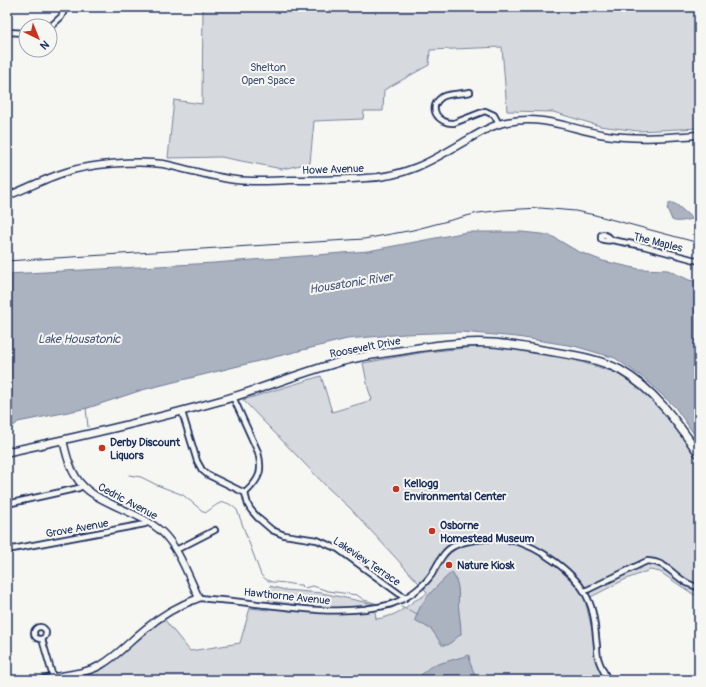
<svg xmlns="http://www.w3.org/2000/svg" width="706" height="687" font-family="Pangolin,sans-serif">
<rect width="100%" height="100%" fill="#f6f6f2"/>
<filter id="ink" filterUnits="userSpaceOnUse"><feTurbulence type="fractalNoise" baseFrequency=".025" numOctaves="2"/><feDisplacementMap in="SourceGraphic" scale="8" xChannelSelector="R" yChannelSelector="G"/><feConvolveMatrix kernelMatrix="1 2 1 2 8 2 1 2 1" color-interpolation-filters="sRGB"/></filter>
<g filter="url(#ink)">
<g fill="#d6d9dd" stroke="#78849e">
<path d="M203 7H699V128L638 131 600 126 553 112 507 111 502 47 430 50 429 65 384 90 383 111H364L363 119 314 121 310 163 282 169 221 157 168 158 174 100 202 104Z"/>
<path d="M492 346 564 357 614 372 642 388 661 405 699 457V598L660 572 650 570 624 580 585 600 601 667 606 680H60L82 676 104 667 164 619 190 651 240 643 250 608 268 610 270 586 285 590 322 593 374 604 376 619C392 617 402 611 414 601 419 598 424 597 427 592L350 508 328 488 243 400 321 376 332 412 372 400 368 388 363 363 426 352 475 347Z"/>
</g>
<g fill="#abb2c0" stroke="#717e99">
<path d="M670 202 677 205 693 219C688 220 677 223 672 220L667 208Z"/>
<path d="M467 232H522L550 235 577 251 603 261 639 269 668 270 689 280 699 282V441L675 407 645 379 615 358 574 346 517 337 461 332 405 334 347 339 142 390 88 408 18 422 15 425 7 427V274L214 263 368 251Z"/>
<path d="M452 572C462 589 457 595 459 612 460 620 461 626 461 634L448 645H442L432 630 415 620C420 600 438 585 452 572Z"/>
<path d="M469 655 470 663 477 680H422L421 675 431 666Z"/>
</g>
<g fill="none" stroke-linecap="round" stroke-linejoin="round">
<g stroke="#717e99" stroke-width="1">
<path d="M86 408 88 427"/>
<path d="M129 475 141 477 157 485 183 495 205 513C219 504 222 496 237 510L261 575C271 585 273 581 285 583 292 584 294 585 301 585L304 588 313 586 328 591 357 595 364 600 378 604"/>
<path d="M401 607 418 614"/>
</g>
<defs>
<g id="street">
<path d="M50 27 61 17 66 7"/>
<path d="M7 32 26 33"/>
<path d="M470 92C462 94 449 93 442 97 426 108 439 124 454 123L485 111 494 115 499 124"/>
<path d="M612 240 609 237 603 234 601 235V239C605 241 608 241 612 240L643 246 699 261"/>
<path d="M233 397 258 452C263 471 260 479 245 493"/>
<path d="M182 412 197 461 202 470 208 475 245 493 248 505 251 510 258 518 272 530 284 535 317 540 338 549 405 598"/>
<path d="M7 504 79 488 82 486"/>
<path d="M7 550 145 524 149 522"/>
<path d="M176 550 215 530"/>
<path d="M585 591 647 561C667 562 671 574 687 583 691 585 695 586 699 588"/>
<path d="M199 598C219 600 238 601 257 604 294 608 327 613 365 609 375 607 385 607 394 603 408 598 424 586 432 574 438 564 443 551 454 546 467 539 497 537 511 540 538 546 577 573 588 599 595 613 595 630 597 646 597 651 597 656 599 661 601 667 605 674 608 680"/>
<circle cx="40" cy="633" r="6"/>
<path d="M42 639 53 677"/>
</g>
<g id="secondary">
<path d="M7 196C26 189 44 179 63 173 88 164 137 160 163 164 187 169 212 177 236 180 254 182 273 181 290 180 315 180 341 180 366 178 404 177 430 162 462 143 476 135 491 125 507 122 545 115 570 129 606 135 637 140 668 137 699 135"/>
<path d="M42 680C62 674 84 675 101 665 117 656 130 641 144 630 160 616 179 605 199 598 189 578 179 548 162 532 137 509 92 504 76 477 69 466 66 453 63 440"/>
</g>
<path id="primary" d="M7 452C78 437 148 421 219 401 257 391 294 375 333 364 354 357 376 354 399 351 430 346 461 341 492 343 510 344 529 348 548 351 572 355 598 358 620 370 654 389 677 422 699 454"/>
</defs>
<use href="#street" stroke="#1b2f5e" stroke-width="8"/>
<use href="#secondary" stroke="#1b2f5e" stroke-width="9"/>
<use href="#primary" stroke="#1b2f5e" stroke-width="10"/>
<use href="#street" stroke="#f6f6f2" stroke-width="4.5"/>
<use href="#secondary" stroke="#f6f6f2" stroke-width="6"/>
<use href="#primary" stroke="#f6f6f2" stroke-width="7"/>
<path stroke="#1b2f5e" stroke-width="1" d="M7 261 364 239 413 230 478 213 503 210 540 208 575 211 595 215 699 243"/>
</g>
</g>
<g fill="#c8321e" stroke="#f6f6f2" stroke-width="1.5">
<circle cx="102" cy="448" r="4"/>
<circle cx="396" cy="489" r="4"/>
<circle cx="432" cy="531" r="4"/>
<circle cx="449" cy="565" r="4"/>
</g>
<g text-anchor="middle" stroke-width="4" stroke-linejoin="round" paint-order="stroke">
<g font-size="11" fill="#405177" stroke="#f6f6f2">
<text x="268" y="71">Shelton<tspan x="268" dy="13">Open Space</tspan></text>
</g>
<g font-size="11" fill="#1b2f5e" stroke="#f6f6f2">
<text transform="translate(333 169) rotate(-2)" y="4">Howe Avenue</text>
<text transform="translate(658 242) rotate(14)" y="4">The Maples</text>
<text transform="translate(365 347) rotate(-11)" y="4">Roosevelt Drive</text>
<text transform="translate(128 501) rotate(28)" y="4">Cedric Avenue</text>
<text transform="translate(77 528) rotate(-10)" y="4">Grove Avenue</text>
<text transform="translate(367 561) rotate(34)" y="4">Lakeview Terrace</text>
<text transform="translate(287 596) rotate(6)" y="4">Hawthorne Avenue</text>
</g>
<g font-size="11" font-weight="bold" fill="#1b2f5e" stroke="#f6f6f2" text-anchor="start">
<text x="110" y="446">Derby Discount<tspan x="110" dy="13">Liquors</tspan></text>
<text x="404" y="487">Kellogg<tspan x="404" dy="13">Environmental Center</tspan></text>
<text x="440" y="529">Osborne<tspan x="440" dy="13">Homestead Museum</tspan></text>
<text x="457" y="569">Nature Kiosk</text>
</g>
<g font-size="12" font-style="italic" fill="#46567b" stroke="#f6f6f2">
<text transform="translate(351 283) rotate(-9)" y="4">Housatonic River</text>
<text x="79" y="343">Lake Housatonic</text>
</g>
</g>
<rect width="706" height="687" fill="none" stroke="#f6f6f2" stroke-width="24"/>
<rect x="12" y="12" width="682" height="663" fill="none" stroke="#1b2f5e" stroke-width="1.5" filter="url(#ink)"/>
<g transform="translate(38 38) rotate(137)"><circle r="19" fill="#f6f6f2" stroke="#9ea6b7"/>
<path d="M0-3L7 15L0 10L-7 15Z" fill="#c8321e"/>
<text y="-6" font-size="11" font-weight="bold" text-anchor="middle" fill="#1b2f5e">N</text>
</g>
</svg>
